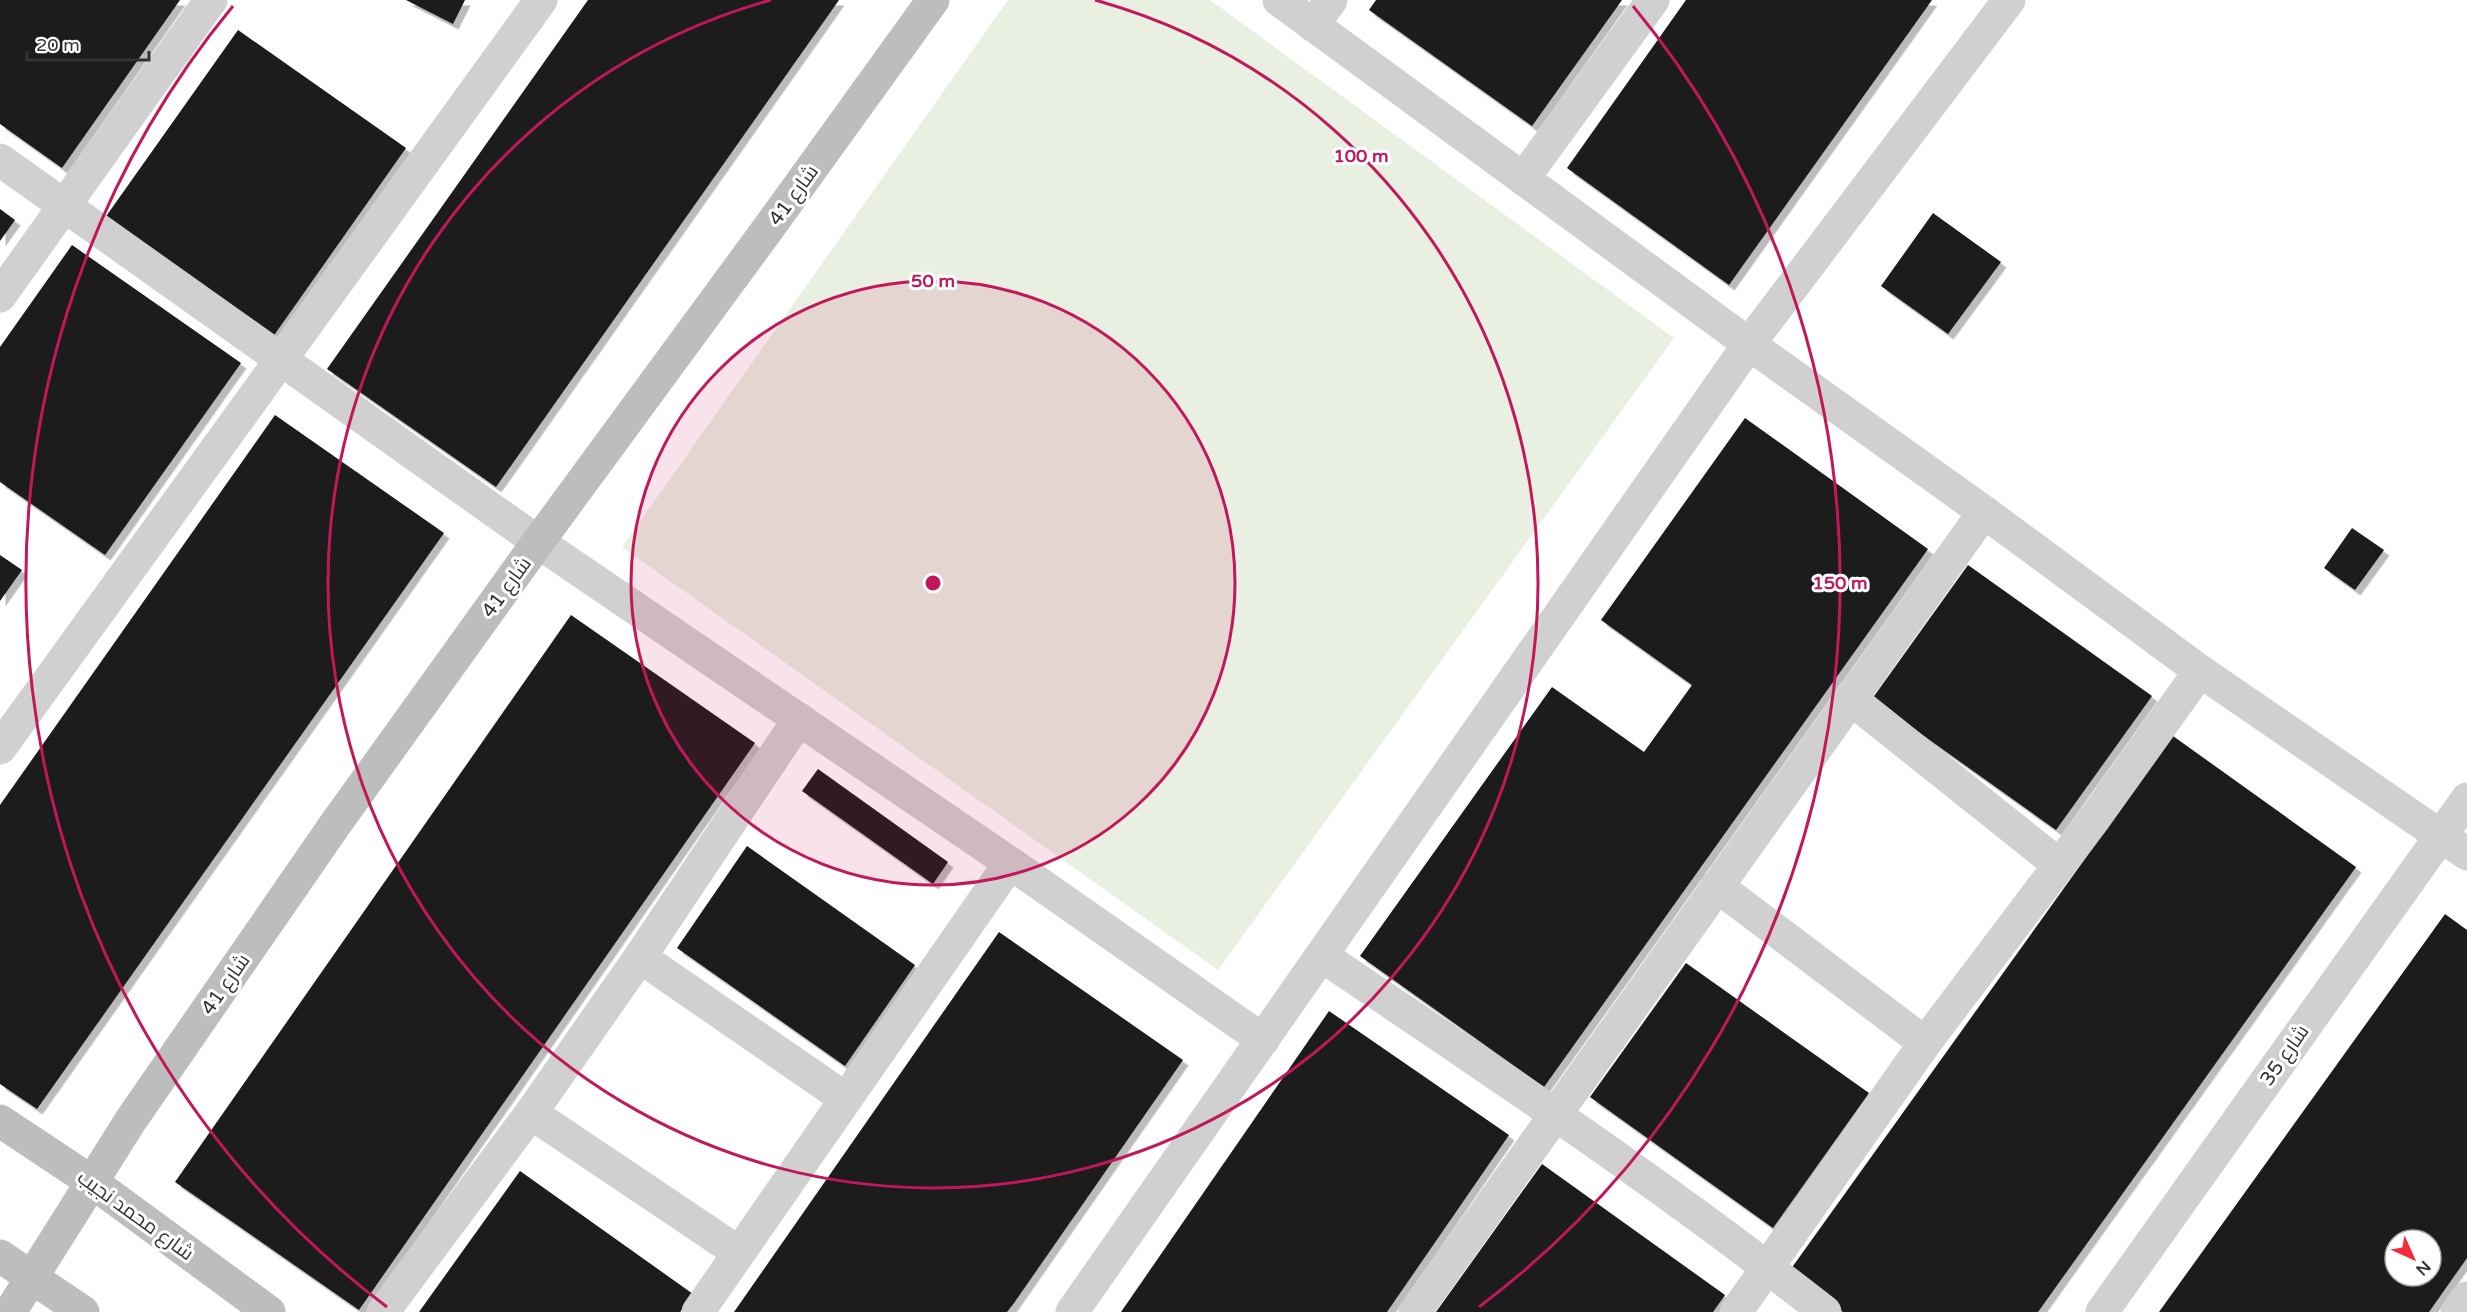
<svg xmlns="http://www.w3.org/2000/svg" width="2467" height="1312" font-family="'Varela Round',Cairo,sans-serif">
<defs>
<filter id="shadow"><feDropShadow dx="5.5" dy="5.5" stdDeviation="0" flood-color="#0004"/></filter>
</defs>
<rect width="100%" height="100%" fill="#fff"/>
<path fill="#e9f0e1" d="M1008 0H1210L1674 338 1218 970 622 547Z"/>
<g fill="#1a1a1a" fill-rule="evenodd" filter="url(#shadow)">
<path d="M0 0H180L62 168 0 124Z"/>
<path d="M406 0H465L453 24Z"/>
<path d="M588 0H839L496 487 327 369Z"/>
<path d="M1376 0H1622L1532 126 1369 10Z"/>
<path d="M1686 0H1932L1729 285 1567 168Z"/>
<path d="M238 30 406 148 270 341 102 222Z"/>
<path d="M0 209 15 220 0 241Z"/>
<path d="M1933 213 2001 262 1948 334 1881 286Z"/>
<path d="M72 245 241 363 105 555 0 482V347Z"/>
<path d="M275 415 444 533 37 1109 0 1084V805Z"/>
<path d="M1745 418 1928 549 1544 1087 1360 956 1552 687 1644 752 1692 685 1601 620Z"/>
<path d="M2352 528 2384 550 2355 590 2324 568Z"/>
<path d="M0 555 22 570 0 601Z"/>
<path d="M1968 565 2152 696 2056 830 1872 699Z"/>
<path d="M571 615 755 743 359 1310 175 1182Z"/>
<path d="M2173 736 2356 867 2038 1312H1843L1788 1273Z"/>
<path d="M818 769 948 862 933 884 802 791Z"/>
<path d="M747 846 915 965 845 1066 677 948Z"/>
<path d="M2445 914 2467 930V1258L2429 1312H2159ZM2395 1240H2431V1276H2395Z"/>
<path d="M999 932 1183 1060 1014 1303 1007 1312H734Z"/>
<path d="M1686 963 1869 1093 1773 1228 1590 1097Z"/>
<path d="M1329 1011 1509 1135 1387 1312H1121Z"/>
<path d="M1542 1164 1725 1295 1713 1312H1436Z"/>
<path d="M520 1171 693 1294 680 1312H419Z"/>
</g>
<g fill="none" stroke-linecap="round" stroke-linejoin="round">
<g stroke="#d0d0d0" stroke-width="33">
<path d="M1279 0 1749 344 1984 512 2200 671 2467 854"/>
<path d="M1313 25 1331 0"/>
<path d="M0 160 538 542 1010 863 1263 1040"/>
<path d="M1523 179 1653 0"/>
<path d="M0 296 211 0"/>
<path d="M1851 699 2058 864"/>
<path d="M0 748 541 0"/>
<path d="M1717 886 1925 1043"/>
<path d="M1322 956C1493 1071 1663 1185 1825 1312"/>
<path d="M640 957 846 1099"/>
<path d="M531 1113 738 1252"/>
<path d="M383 1312 531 1113 640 957 799 719"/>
<path d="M698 1312 1010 863"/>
<path d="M1072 1312 1749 344 2009 0"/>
<path d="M1415 1312 1984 512"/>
<path d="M1736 1312 1925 1043 2095 818 2200 671"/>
<path d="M2102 1312 2467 799"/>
<path d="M2457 1312 2467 1298"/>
</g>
<g stroke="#bdbdbd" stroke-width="33">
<path d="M0 1121 92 1182 269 1312"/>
<path d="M0 1256 83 1312"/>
<path d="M10 1312 131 1120 334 826 538 542 770 226 933 0"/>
</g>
</g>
<circle cx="933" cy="583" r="302" fill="#c2185b" fill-opacity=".12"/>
<g fill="none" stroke="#c2185b" stroke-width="3">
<circle cx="933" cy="583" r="302"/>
<path d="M1095 0A605 605 0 1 1 771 0"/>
<path d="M387 1307A907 907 0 0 1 233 6M1633 6A907 907 0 0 1 1479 1307"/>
</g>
<g text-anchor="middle" stroke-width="6" stroke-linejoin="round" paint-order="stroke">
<g font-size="20" fill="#333" stroke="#fff">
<text transform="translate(793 195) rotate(-54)" y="7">شارع 41</text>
<text transform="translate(506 587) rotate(-54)" y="7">شارع 41</text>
<text transform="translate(225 984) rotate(-55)" y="7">شارع 41</text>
<text transform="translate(2284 1055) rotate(-55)" y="7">شارع 35</text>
<text transform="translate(136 1215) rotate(36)" y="7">شارع محمد نجيب</text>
</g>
</g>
<circle cx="933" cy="583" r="9" fill="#c2185b" stroke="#fff" stroke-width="3"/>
<g font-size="18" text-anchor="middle" font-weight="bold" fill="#c2185b" stroke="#fff" stroke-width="6" stroke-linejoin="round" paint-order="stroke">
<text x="1361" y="162">100 m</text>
<text x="933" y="287">50 m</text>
<text x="1840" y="589">150 m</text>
</g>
<g transform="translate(2413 1258) rotate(135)"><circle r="28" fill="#ffffff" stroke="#adadad" stroke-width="1.5"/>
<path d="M0-4.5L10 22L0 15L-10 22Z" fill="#f32b3b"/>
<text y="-9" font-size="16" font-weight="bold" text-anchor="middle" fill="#333333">N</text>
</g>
<path d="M27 51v9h122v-9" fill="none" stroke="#333333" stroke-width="3"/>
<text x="36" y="51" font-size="18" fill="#333333" stroke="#ffffff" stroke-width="4.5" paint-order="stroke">20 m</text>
</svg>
